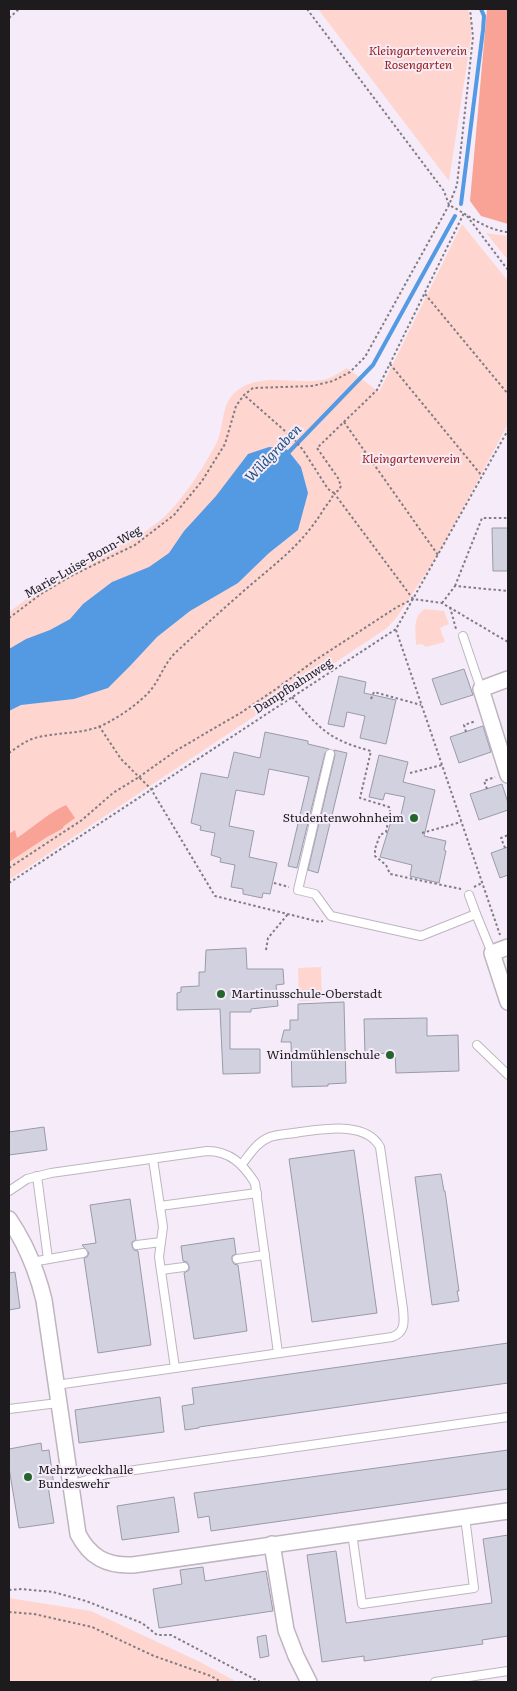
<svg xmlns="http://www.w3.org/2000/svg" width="517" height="1691" font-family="Literata,serif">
<rect width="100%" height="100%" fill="#f6ecf9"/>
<g fill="#ffd6cf">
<path d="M318 9H468L471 24V38L449 181Z"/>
<path d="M462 224 508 281V424L438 555 397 617 387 628 9 880V612C29 597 49 582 71 570 104 551 142 540 169 512 187 493 203 468 216 444 225 426 220 402 238 390 264 371 298 386 327 379 333 377 340 372 347 368L379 392Z"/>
<path d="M486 233 508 236V261V260Z"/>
<path d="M425 609 444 611 449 624 440 628 445 642 426 647 422 644 416 645C416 632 412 616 425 609Z"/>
<path d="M321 967 322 1000 299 1001 298 968Z"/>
<path d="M9 1598 91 1611 198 1661 237 1682H9Z"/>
</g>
<g fill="#f8a396">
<path d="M487 9H508V224L481 216 470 201Z"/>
<path d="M66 805 75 818 64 826 62 829 47 837 9 862V834L15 830 17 838C34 827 48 813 66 805Z"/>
</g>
<path fill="#539ae3" d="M269 447 286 448 301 467 308 493 298 530 269 553 238 583 190 611 157 637 131 665 108 688 74 699 21 705 9 711V649L26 639 50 630 70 619 83 604 112 582 149 567 169 553 184 531 216 496 248 454Z"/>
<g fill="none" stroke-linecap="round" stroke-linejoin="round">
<g stroke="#539ae3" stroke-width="4">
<path d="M461 204 483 30 484 16 481 9"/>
<path d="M286 455 373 365 455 216"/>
</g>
</g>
<g fill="#d1d1e0" stroke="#9a9aa8">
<path d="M492 528H508V571H493Z"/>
<path d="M464 669 473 695 441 705 432 679Z"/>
<path d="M339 676 366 682 364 693 396 700 386 744 360 738 365 716 347 712 344 727 328 724Z"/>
<path d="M483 726 491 752 459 763 450 737Z"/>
<path d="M265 732 308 741V744L329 749 325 753 297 868 288 866 309 777 269 769 264 795 236 790 229 826 254 831 249 857 277 863 270 894 263 893 262 898 243 894V889L231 887 235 865 220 862 221 858 211 855 215 833 200 830 201 826 191 823 201 773 228 778 234 752 260 758Z"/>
<path d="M334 750 347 753 318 873 308 870 335 755Z"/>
<path d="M379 755 408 762 403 782 435 790 424 836 446 841 444 850 446 851 439 883 410 876 412 865 380 857 392 818 400 819 405 797 385 793 383 800 369 797Z"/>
<path d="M502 784 508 803V810L479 820 470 794Z"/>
<path d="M508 847V875L500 878 491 853Z"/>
<path d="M246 948 247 969H283L284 984 276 985 278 1006 251 1009V1012H230V1049H260V1073L223 1074 220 1009 177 1010V993L181 992V987L199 986V972H205L206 950Z"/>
<path d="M344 1002 346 1083 328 1084V1086L292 1087 291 1042H281L284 1030H290V1020H298V1004Z"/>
<path d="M427 1018V1036L458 1035 459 1071 396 1073 395 1053 365 1054 364 1019Z"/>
<path d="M44 1127 47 1150 9 1155V1132Z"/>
<path d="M354 1150 377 1313 312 1322 289 1159Z"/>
<path d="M441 1174 444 1191H445L459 1291H457L459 1301 432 1305 415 1177Z"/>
<path d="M130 1199 136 1240 132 1242V1246L134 1250 138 1251 151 1345 98 1353 84 1258 87 1257 89 1253 82 1245 96 1243 90 1205Z"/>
<path d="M234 1238 236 1254 232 1256V1260L234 1264 238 1265 247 1331 194 1339 184 1273 189 1270V1266L187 1262 183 1261 181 1246Z"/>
<path d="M15 1272 20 1308 9 1310V1273Z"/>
<path d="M508 1343V1383L199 1427V1428L185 1430 182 1406 194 1404 192 1388Z"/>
<path d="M160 1397 164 1432 79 1443 75 1410Z"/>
<path d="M41 1443 42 1451 49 1450 54 1486H48L54 1523 19 1528 9 1468V1449Z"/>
<path d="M508 1450V1489L211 1531 209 1516 198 1518 194 1493Z"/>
<path d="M174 1497 179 1532 122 1540 117 1506Z"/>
<path d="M508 1535V1636L482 1640 483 1644 364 1661V1656L322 1662 307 1555 336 1551 346 1623 492 1603 483 1539Z"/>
<path d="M203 1567 205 1581 266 1571 273 1611 159 1628 153 1589 182 1584 180 1570Z"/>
<path d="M266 1635 269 1656 260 1658 257 1637Z"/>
</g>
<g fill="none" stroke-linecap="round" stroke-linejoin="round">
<defs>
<g id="lane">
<path d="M463 636 481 689"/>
<path d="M330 754 298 890 315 894 331 916 421 936 476 914 492 953"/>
<path d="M469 895 476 914"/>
<path d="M477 1045 508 1075"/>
<path d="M153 1159 163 1227 159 1257 175 1368"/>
<path d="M37 1176 48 1259"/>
<path d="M9 1191 27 1179 51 1173 207 1151C230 1151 243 1164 255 1183L278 1353"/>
<path d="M160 1206 257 1193"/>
<path d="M137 1245 161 1242"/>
<path d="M237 1259 265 1255"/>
<path d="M32 1262 83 1253"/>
<path d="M161 1270 184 1267"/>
<path d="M56 1385 392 1337C406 1332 404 1321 403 1309L380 1147C366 1121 324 1129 300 1132 291 1134 279 1134 270 1137 257 1142 250 1154 242 1164"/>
<path d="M9 1409 58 1403"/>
<path d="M70 1485 107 1474 508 1417"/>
<path d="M352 1533 362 1604 474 1588 465 1517"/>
<path d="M435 1682 508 1671"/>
</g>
<g id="street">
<path d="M508 679 481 689 508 775"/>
<path d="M508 947 492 953 508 1002"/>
<path d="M9 1219C26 1244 37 1271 44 1300L78 1534C90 1557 106 1566 133 1565L508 1511"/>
<path d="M272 1544 286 1630 296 1656 309 1682"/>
</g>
</defs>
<use href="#lane" stroke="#bfb5c1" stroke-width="10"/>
<use href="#street" stroke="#bfb5c1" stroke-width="18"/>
<g stroke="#817b83" stroke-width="2" stroke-dasharray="2.5 2.5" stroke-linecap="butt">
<path d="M307 9 444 191 449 205C469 215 485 230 508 232"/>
<path d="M9 18 19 9"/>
<path d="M467 216 508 270"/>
<path d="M425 294 508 394"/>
<path d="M390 364 482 476"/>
<path d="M344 422 438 555"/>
<path d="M455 586 482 518H508"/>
<path d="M413 599 334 493 339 490 341 486 338 478 317 448 377 390 464 213"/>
<path d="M442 603 455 586 508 591"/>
<path d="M450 607 456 629"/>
<path d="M9 618 41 594 71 576 135 545 174 515 202 481 225 444 236 406 244 395 253 388 312 386 333 381 350 372 365 357 449 205 457 185 473 37 470 9"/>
<path d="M396 630 500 935"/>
<path d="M292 697C320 729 329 740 371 751L360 798 389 807 390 811 386 832 380 835 375 849V856L386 865 390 874 461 889"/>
<path d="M371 699 374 692 421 705"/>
<path d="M99 726 121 759 139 777 177 750 242 712 276 689 314 661 397 607 413 599 442 603 508 642"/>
<path d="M466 732 464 725 476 721"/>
<path d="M9 753C16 748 24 742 32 739 55 731 83 736 107 723 122 715 138 704 150 691 160 679 164 664 175 653 196 634 216 615 238 596 269 568 299 549 322 512 326 505 331 501 334 493L328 489 303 450 293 438 244 395"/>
<path d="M410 773 442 765"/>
<path d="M487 789 484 781 495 777"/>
<path d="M422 833 461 822"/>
<path d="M505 848 501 838 508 835"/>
<path d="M9 868 82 820 113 793 139 777 151 789 215 896 320 922 323 921"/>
<path d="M9 883 396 629 508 430"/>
<path d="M274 883 289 887"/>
<path d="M474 887 482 883"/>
<path d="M266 950 268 938 288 914"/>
<path d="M9 1590 22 1589 53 1592 86 1601 142 1623 157 1635H171L260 1682"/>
<path d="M9 1612 34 1614 92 1627 154 1656 211 1676 221 1682"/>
</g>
<use href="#lane" stroke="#fff" stroke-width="8"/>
<use href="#street" stroke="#fff" stroke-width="15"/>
</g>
<g fill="#24652e" stroke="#f6ecf9" stroke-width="2">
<circle cx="414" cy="818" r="5"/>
<circle cx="221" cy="994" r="5"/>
<circle cx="390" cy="1055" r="5"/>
<circle cx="28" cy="1477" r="5"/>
</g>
<g text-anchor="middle" stroke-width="4" stroke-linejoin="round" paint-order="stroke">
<g font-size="12" font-style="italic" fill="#961b12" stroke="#f6ecf9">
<text x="418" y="55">Kleingartenverein<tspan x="418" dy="14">Rosengarten</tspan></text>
<text x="411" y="463">Kleingartenverein</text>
</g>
<g font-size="12" fill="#1e1b1f" stroke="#f6ecf9">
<text transform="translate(83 562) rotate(-30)" y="4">Marie-Luise-Bonn-Weg</text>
<text transform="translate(293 686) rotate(-33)" y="4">Dampfbahnweg</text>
</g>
<g font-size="12" fill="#1e1b1f" stroke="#f6ecf9" text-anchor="end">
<text x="404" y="822">Studentenwohnheim</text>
<text x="231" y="998" text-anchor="start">Martinusschule-Oberstadt</text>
<text x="380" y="1059">Windmühlenschule</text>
<text x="38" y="1474" text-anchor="start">Mehrzweckhalle<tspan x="38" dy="14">Bundeswehr</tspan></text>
</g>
<g font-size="14" font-style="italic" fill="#215282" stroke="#f6ecf9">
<text transform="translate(273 453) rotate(-46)" y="5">Wildgraben</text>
</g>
</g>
<rect width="517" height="1691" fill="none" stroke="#1e1b1f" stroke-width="20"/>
</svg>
